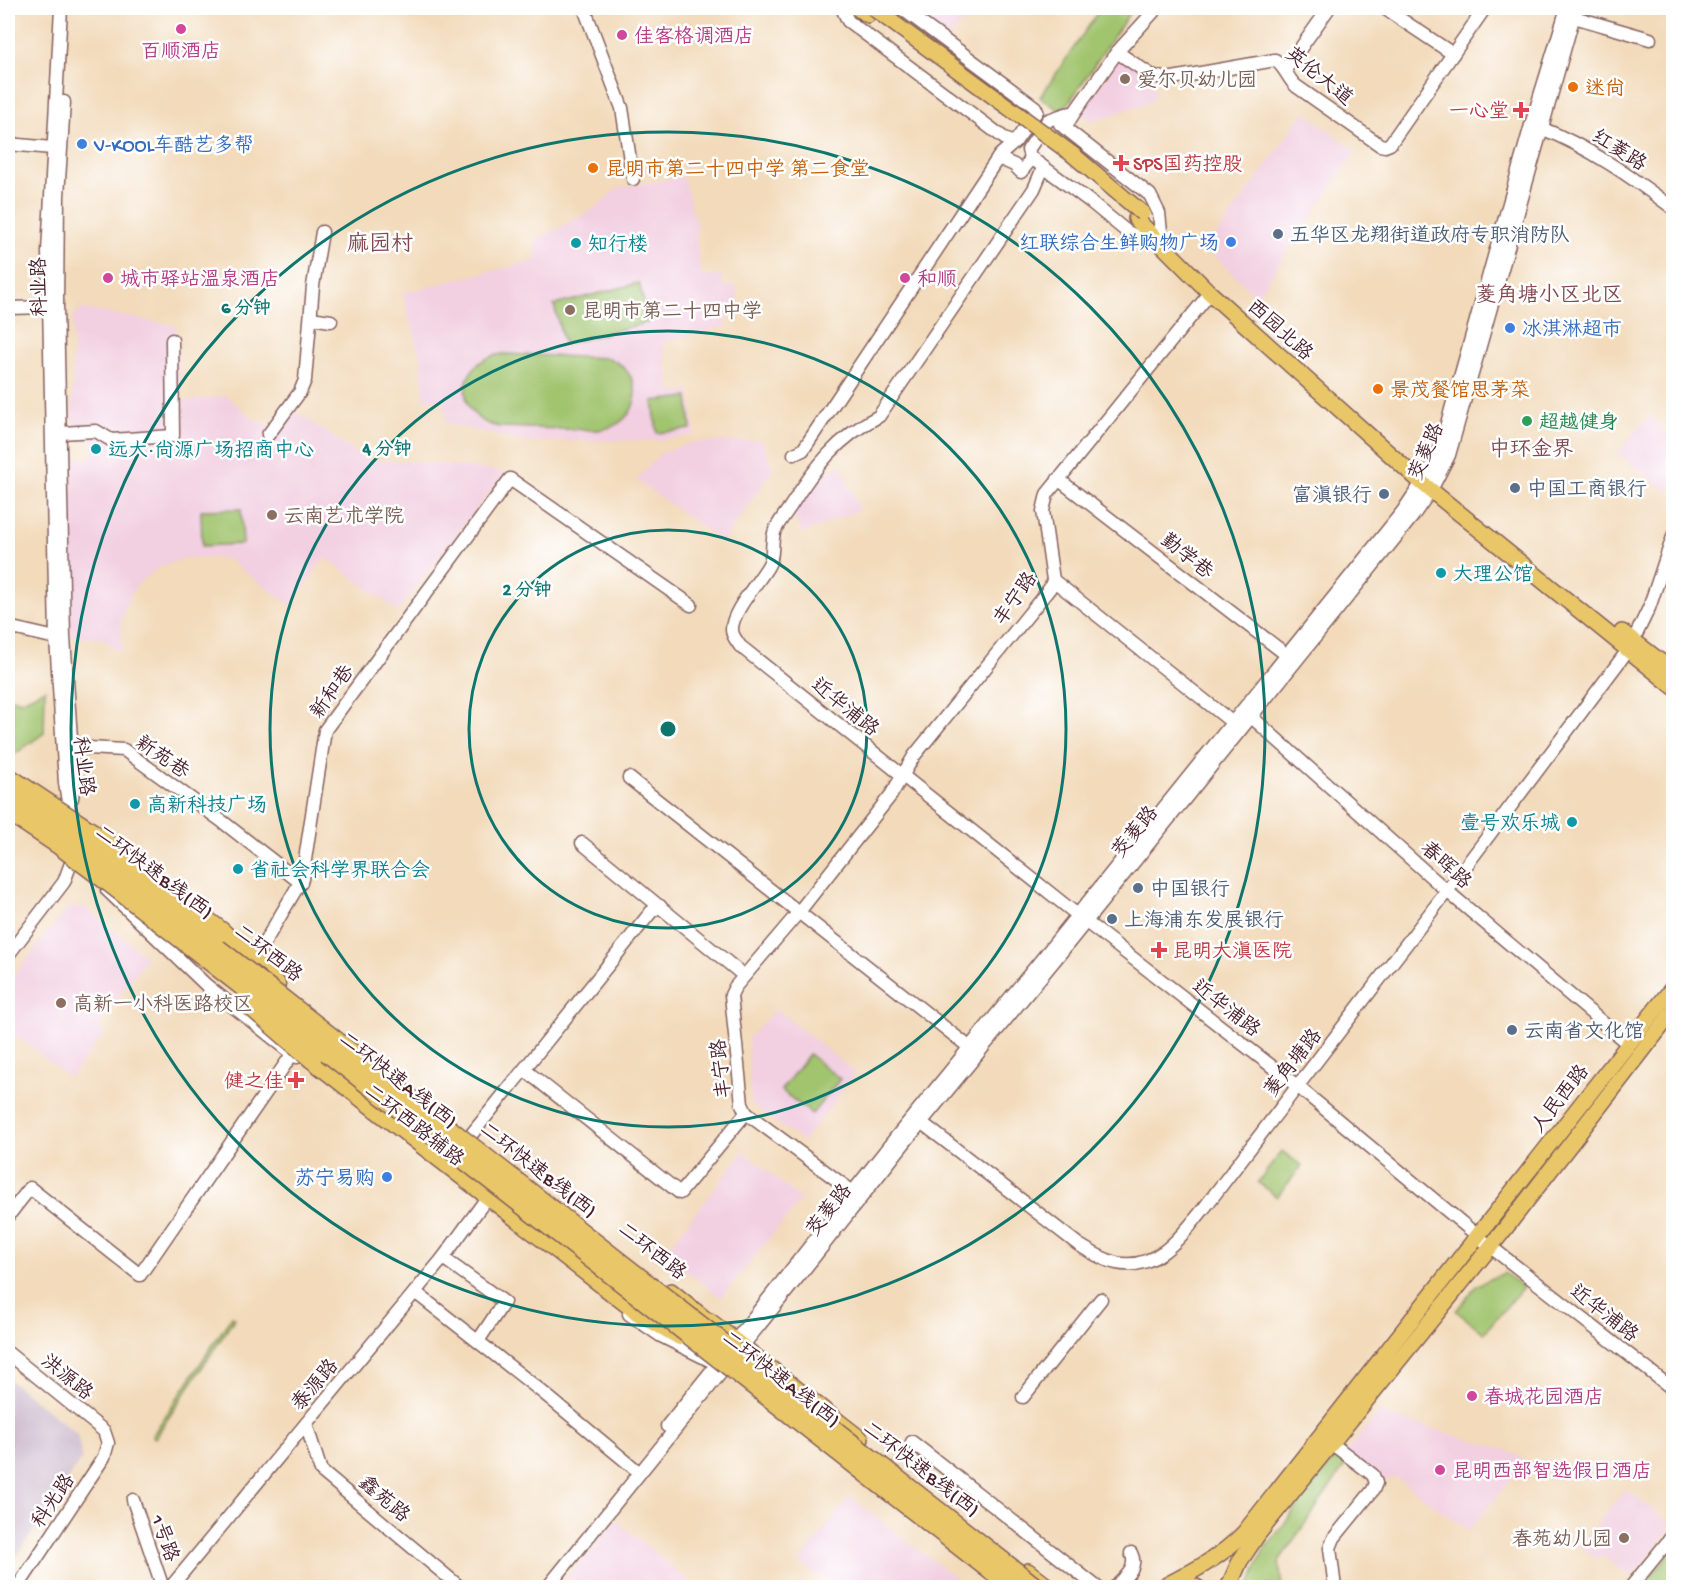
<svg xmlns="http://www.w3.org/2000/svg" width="1681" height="1595" font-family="'Gochi Hand','LXGW WenKai TC',sans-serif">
<rect width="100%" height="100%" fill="#fff"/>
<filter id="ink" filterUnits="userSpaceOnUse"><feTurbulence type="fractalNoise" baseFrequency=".0167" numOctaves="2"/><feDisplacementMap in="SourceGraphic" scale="12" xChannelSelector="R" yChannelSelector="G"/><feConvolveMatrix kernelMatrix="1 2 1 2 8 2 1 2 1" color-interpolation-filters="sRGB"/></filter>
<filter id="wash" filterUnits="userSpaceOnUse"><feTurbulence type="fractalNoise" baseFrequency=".008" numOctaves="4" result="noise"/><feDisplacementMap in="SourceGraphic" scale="24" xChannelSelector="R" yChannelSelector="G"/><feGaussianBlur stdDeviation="1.35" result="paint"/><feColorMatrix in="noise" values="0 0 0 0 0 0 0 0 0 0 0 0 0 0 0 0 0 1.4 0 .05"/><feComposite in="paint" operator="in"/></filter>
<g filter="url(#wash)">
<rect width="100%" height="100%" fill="#f2daba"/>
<g fill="#f2cfe1">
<path d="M906 8H995L959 25 948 39Z"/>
<path d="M1120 56 1134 66 1157 92 1151 102 1092 121 1082 114Z"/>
<path d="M1304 112 1356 151 1257 297 1207 249Z"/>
<path d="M683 177 698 230 695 232 702 278 721 274 723 286H736L740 308 726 312 727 326 663 342 671 392 690 391 695 435 660 440 522 442 446 423 444 401 424 399 421 358 402 293 537 260 534 241 590 211 603 202 617 188Z"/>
<path d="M84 309 176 326 182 401 227 396 256 421 277 428 293 409 366 460 423 462 505 472 398 611 325 557 291 606 226 558H183L158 568 137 585 130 596 121 621 122 654 103 639 69 637 73 457 92 459 91 440 72 437 73 315Z"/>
<path d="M1649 415 1673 439V479L1668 492 1617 453Z"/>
<path d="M762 440 773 469 723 542 636 480 661 453 690 443Z"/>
<path d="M841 465 859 510 802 534 793 512 814 478Z"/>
<path d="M68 907H85L147 957 100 1023 99 1029 105 1033 70 1078 8 1029V983Z"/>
<path d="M776 1009 856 1073 803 1142 751 1104 748 1038Z"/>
<path d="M744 1151 801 1200 721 1298 664 1253Z"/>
<path d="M1379 1413 1513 1452 1525 1462 1469 1531 1397 1478 1373 1480 1343 1456Z"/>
<path d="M1625 1489 1669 1522V1531L1633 1576 1626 1574 1603 1556 1597 1559 1580 1546Z"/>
<path d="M850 1497 967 1587H832L799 1562Z"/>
<path d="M616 1520 690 1582 685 1587H559Z"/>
</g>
<path fill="#cfbdcf" d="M8 1379 77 1434 82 1458 8 1569Z"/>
<g fill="#a1c46e" stroke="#76724c" stroke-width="1.5">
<path d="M1101 8H1133L1068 104 1059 110 1040 97Z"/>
<path d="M639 283 649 322 564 344 554 305Z"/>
<path d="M503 354 608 358C649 374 642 426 598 430L500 427C452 420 455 359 503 354Z"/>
<path d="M688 397 691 429 657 433 653 401Z"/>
<path d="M241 509 243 544 202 546 201 510Z"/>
<path d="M45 689 44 733 8 759V697L21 701Z"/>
<path d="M809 1054 840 1079 812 1114 781 1090Z"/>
<path d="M1282 1151 1302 1166 1277 1197 1258 1182Z"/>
<path d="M1504 1273 1523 1287 1484 1333 1456 1311 1477 1285Z"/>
<path d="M232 1316 235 1318 155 1438 152 1436Z"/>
<path d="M1336 1457 1346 1464 1279 1561 1282 1587H1249L1263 1551Z"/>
<path d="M1673 1549V1587H1642L1646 1583Z"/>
</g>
</g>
<g filter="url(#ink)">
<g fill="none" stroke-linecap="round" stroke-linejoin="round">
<defs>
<g id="minor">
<path d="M61 8 48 252 56 638 65 783 71 821"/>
<path d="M584 8 622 108 633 179"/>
<path d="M842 8 848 21 1008 141 1015 142"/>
<path d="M1384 8 1453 54"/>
<path d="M1574 17 1650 39"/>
<path d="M1117 52 1151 75 1167 79 1275 60C1285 66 1287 78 1296 86L1380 145 1385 146 1390 144 1485 8"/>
<path d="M1285 70 1329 8"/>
<path d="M64 102 58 196 57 306 64 637 74 782 72 798"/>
<path d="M1074 113 1117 52 1157 8"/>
<path d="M1060 124 1150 195 1159 213 1161 232"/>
<path d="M1065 128 1074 113C1063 113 1057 118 1048 120L1028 150 1030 157 1092 203 1126 231 1140 238H1154"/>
<path d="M1541 128C1589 147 1633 178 1674 209"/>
<path d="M8 144 52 148"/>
<path d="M998 158 1014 165 1021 172 1032 158"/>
<path d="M1043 168 1034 189 879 416C838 437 814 468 790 507 785 514 779 522 775 530 770 542 775 555 768 566 759 582 731 612 732 630 732 636 737 641 740 646L1085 921 1297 1086 1491 1247 1674 1390"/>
<path d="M8 308 49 307"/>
<path d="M311 318 331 321"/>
<path d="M61 433 96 431 111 440 173 436 172 340"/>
<path d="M268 435 300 392 305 380 313 286 322 232"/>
<path d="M794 454 803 450 1000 155 1015 142 1037 111 1035 107 901 8"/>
<path d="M1058 479 1292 659"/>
<path d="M1053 580 1238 727"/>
<path d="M8 627 56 638"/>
<path d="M1633 641 1649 608 1674 534"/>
<path d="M1246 712 1447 891 1628 1044"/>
<path d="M71 747 124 750 223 822 301 883"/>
<path d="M629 778 969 1047"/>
<path d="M582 843 743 975"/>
<path d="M107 890 206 985 297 1057"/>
<path d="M8 955 64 882 71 863V851"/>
<path d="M256 957 302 879 325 730 510 479 691 605"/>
<path d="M525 1070 680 1193 746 1113"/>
<path d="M917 1119 1079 1245C1091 1252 1103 1260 1116 1263 1157 1272 1183 1234 1205 1207L1447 891 1628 650"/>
<path d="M471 1135 651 912 660 906"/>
<path d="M853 1192 746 1113 742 1104 731 995 735 987 798 913 891 795 914 756 1050 588 1053 580 1043 511 1047 494 1210 293"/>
<path d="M8 1216 30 1188 140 1275 293 1053"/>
<path d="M443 1258 504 1302 478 1341"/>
<path d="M415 1292 541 1391 634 1468"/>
<path d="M629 1314 661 1336 717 1364"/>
<path d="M731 1346 897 1136 1050 949 1403 511 1427 475 1439 452 1531 125 1567 8"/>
<path d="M8 1353 104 1431 108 1443 104 1457 17 1588"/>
<path d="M1023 1397 1101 1299"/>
<path d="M306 1424 321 1471 461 1588"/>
<path d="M667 1426 713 1369"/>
<path d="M912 1442 1098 1588"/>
<path d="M1331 1443 1373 1475 1376 1483 1373 1490 1334 1538 1330 1548 1335 1588"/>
<path d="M133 1500 163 1588"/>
<path d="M170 1588 443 1258 484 1202"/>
<path d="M547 1588 799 1276 905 1142 1059 955 1412 517 1431 490 1449 455 1576 8"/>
<path d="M1114 1588C1124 1578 1139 1568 1131 1553"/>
<path d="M1630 1588 1674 1534"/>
</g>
<g id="major">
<path d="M857 8 868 15"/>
<path d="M1136 219 1210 293 1422 483 1674 687"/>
<path d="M1622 632 1674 672"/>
<path d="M671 1291 715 1327"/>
<path d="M710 1321 861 1439"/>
<path d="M1028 1571 1050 1588"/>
<path d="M1172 1584 1187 1583 1198 1588"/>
<path d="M1163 1587C1192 1572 1221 1557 1244 1533L1674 986"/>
<path d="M1228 1588 1240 1561 1258 1534 1504 1230 1674 1010"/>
</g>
<g id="highway">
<path d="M222 932 276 984"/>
<path d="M312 1059 637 1311 680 1336"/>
</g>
</defs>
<use href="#minor" stroke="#85605d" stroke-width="15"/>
<use href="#major" stroke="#85605d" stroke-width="18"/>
<use href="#highway" stroke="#85605d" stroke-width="21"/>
<use href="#minor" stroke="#fff" stroke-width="12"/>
<use href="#major" stroke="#e9c769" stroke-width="15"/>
<use href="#highway" stroke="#e9c769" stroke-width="18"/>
<defs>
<path id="major-bridge" d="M873 8 1072 154 1142 213"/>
<g id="highway-bridge">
<path d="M8 777 93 833 222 932"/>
<path d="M8 794 67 833 120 872 1037 1588"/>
<path d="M8 811 59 845 111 884 1013 1588"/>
<path d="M247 1003 312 1059"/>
</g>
</defs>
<use href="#major-bridge" stroke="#85605d" stroke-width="18" stroke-linecap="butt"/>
<use href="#highway-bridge" stroke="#85605d" stroke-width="21" stroke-linecap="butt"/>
<use href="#major-bridge" stroke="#e9c769" stroke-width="15"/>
<use href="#highway-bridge" stroke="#e9c769" stroke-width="18"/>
</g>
</g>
<g fill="none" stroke="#0f766e" stroke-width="3">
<circle cx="668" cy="729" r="199"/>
<circle cx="668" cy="729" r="398"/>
<circle cx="668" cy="729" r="597"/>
</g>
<g fill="#d1479c" stroke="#fff" stroke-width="2">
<circle cx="181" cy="29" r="6"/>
<circle cx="622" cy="35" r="6"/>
<circle cx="108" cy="278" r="6"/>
<circle cx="905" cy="278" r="6"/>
<circle cx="1472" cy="1396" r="6"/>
<circle cx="1440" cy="1470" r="6"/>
</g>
<g fill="#8d6e63" stroke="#fff" stroke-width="2">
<circle cx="1125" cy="79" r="6"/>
<circle cx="570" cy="310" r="6"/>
<circle cx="272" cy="515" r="6"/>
<circle cx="61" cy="1003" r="6"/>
<circle cx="1624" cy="1538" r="6"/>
</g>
<g fill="#e8710a" stroke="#fff" stroke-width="2">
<circle cx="1573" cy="87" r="6"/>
<circle cx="593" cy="168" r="6"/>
<circle cx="1378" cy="389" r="6"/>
</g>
<g fill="#e0444e" stroke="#fff" stroke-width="2">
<path d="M1518 101h6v6h6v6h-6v6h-6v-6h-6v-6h6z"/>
<path d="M1118 154h6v6h6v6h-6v6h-6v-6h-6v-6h6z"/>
<path d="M1156 941h6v6h6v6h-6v6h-6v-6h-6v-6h6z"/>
<path d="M293 1071h6v6h6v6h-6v6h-6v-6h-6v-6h6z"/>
</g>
<g fill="#3f7fe0" stroke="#fff" stroke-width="2">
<circle cx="82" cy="144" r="6"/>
<circle cx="1231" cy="242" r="6"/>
<circle cx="1510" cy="328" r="6"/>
<circle cx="387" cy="1177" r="6"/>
</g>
<g fill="#5c6f8a" stroke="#fff" stroke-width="2">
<circle cx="1278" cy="234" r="6"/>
<circle cx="1515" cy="488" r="6"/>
<circle cx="1384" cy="494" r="6"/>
<circle cx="1138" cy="888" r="6"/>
<circle cx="1112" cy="919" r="6"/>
<circle cx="1512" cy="1030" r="6"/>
</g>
<g fill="#0f9aa8" stroke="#fff" stroke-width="2">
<circle cx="576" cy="243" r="6"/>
<circle cx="96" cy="449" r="6"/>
<circle cx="1441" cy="573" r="6"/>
<circle cx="135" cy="804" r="6"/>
<circle cx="1572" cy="822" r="6"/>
<circle cx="238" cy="869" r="6"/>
</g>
<circle fill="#2e9e5b" stroke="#fff" stroke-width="2" cx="1527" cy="421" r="6"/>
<g text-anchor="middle" stroke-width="5" stroke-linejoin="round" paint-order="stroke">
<g font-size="20" fill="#b23c85" stroke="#fff" text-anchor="start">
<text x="634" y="42">佳客格调酒店</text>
<text x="181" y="57" text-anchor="middle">百顺酒店</text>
<text x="120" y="285">城市驿站温泉酒店</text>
<text x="917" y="285">和顺</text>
<text x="1484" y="1403">春城花园酒店</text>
<text x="1452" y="1477">昆明西部智选假日酒店</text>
</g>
<g font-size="20" fill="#4a1f2b" stroke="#fff">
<text transform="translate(1320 75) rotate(39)" y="7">英伦大道</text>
<text transform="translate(1620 149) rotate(32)" y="7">红菱路</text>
<text transform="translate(38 287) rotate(-91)" y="7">科业路</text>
<text transform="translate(1281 329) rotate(42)" y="7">西园北路</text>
<text transform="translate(1425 451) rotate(-67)" y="7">茭菱路</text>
<text transform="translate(1188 555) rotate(38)" y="7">勤学巷</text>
<text transform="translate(1014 598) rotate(-55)" y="7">丰宁路</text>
<text transform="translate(331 691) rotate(-55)" y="7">新和巷</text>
<text transform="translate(846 706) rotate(39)" y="7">近华浦路</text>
<text transform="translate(163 756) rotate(34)" y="7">新苑巷</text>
<text transform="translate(85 766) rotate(83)" y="7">科业路</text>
<text transform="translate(1134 831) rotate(-51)" y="7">茭菱路</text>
<text transform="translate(1447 864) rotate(42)" y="7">春晖路</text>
<text transform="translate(155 871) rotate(37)" y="7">二环快速B线(西)</text>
<text transform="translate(269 952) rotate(38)" y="7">二环西路</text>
<text transform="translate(1227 1007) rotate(38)" y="7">近华浦路</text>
<text transform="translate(1292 1062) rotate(-52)" y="7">菱角塘路</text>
<text transform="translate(720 1069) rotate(-96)" y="7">丰宁路</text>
<text transform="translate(399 1079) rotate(38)" y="7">二环快速A线(西)</text>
<text transform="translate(1559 1098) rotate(-52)" y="7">人民西路</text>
<text transform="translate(415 1124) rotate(38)" y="7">二环西路辅路</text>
<text transform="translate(539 1169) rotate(38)" y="7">二环快速B线(西)</text>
<text transform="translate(828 1209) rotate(-52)" y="7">茭菱路</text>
<text transform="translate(653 1250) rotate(38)" y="7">二环西路</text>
<text transform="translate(1605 1312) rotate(38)" y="7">近华浦路</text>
<text transform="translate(68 1376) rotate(39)" y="7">洪源路</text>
<text transform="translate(782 1378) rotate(38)" y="7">二环快速A线(西)</text>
<text transform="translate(314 1384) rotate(-50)" y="7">泰源路</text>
<text transform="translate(922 1468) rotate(38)" y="7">二环快速B线(西)</text>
<text transform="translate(385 1498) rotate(40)" y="7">鑫苑路</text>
<text transform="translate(52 1500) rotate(-56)" y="7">科光路</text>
<text transform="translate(166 1538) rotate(71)" y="7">1号路</text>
</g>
<g font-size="20" fill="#785e54" stroke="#fff" text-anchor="start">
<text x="1137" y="86">爱尔贝幼儿园</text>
<text x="582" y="317">昆明市第二十四中学</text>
<text x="284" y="522">云南艺术学院</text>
<text x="73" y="1010">高新一小科医路校区</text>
<text x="1612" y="1545" text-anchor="end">春苑幼儿园</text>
</g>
<g font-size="20" fill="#c56008" stroke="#fff" text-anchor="start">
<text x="1585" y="94">迷尚</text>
<text x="605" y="175">昆明市第二十四中学 第二食堂</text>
<text x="1390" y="396">景茂餐馆思茅菜</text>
</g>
<g font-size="20" fill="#be3a42" stroke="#fff" text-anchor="end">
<text x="1509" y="117">一心堂</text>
<text x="1133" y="170" text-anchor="start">SPS国药控股</text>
<text x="1172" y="957" text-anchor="start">昆明大滇医院</text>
<text x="284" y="1087">健之佳</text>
</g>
<g font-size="20" fill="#366cbe" stroke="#fff" text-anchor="start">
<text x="94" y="151">V-KOOL车酷艺多帮</text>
<text x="1219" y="249" text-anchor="end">红联综合生鲜购物广场</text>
<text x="1522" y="335">冰淇淋超市</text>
<text x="375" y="1184" text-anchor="end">苏宁易购</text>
</g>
<g font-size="20" fill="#4e5e75" stroke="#fff" text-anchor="start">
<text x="1290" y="241">五华区龙翔街道政府专职消防队</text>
<text x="1527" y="495">中国工商银行</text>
<text x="1372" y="501" text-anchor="end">富滇银行</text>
<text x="1150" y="895">中国银行</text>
<text x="1124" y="926">上海浦东发展银行</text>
<text x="1524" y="1037">云南省文化馆</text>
</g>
<g font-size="20" fill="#0d838f" stroke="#fff" text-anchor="start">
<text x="588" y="250">知行楼</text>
<text x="108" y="456">远大·尚源广场招商中心</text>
<text x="1453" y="580">大理公馆</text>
<text x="147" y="811">高新科技广场</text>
<text x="1560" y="829" text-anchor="end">壹号欢乐城</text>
<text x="250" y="876">省社会科学界联合会</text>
</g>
<g font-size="20" fill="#27864d" stroke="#fff" text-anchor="start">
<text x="1539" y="428">超越健身</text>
</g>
<g font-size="21" fill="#81494f" stroke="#fff">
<text x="1549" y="301">菱角塘小区北区</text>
<text x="1531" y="455">中环金界</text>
</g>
<g font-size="22" fill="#81494f" stroke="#fff">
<text x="380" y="250">麻园村</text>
</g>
</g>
<circle cx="668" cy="729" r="9" fill="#0f766e" stroke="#fff" stroke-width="3"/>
<g font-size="18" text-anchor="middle" font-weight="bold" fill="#0f766e" stroke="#fff" stroke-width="5" stroke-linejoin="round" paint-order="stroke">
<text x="246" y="313">6 分钟</text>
<text x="387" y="454">4 分钟</text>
<text x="527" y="595">2 分钟</text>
</g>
<rect width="1681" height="1595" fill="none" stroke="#fff" stroke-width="30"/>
</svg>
